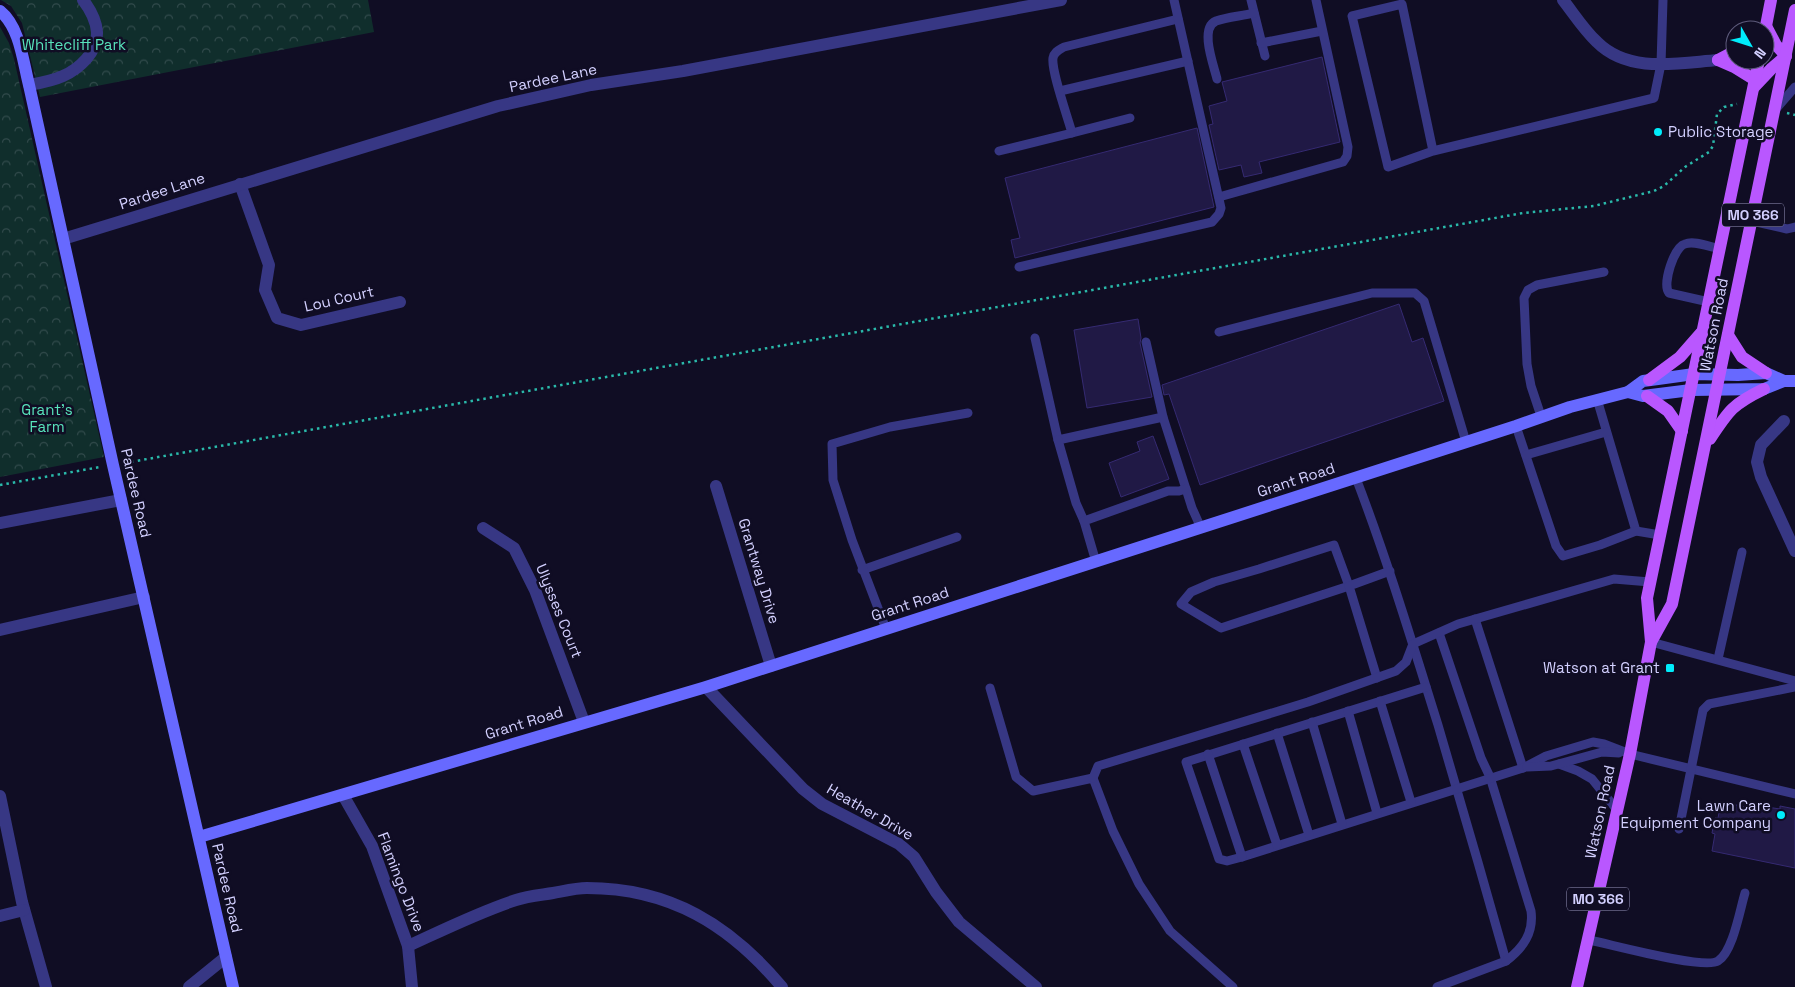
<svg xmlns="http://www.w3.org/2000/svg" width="1795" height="987" font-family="'Space Grotesk',sans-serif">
<defs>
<pattern id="forest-crowns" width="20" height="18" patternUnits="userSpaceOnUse" patternTransform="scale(1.25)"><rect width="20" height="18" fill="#102e2c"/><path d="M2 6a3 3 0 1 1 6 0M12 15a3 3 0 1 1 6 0" fill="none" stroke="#324b4c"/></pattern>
</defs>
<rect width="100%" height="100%" fill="#100d24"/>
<g fill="url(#forest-crowns)">
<path d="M1 0H368L374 32 40 97 22 23 11 6Z"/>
<path d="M0 27 9 43 14 59 104 457 0 477Z"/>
</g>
<g fill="#201945" stroke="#352a72">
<path d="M1322 57 1340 142 1259 162 1262 173 1244 177 1241 165 1219 170 1209 125 1213 124 1209 106 1227 101 1222 82Z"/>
<path d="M1197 128 1214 207 1015 258 1011 240 1020 238 1005 178Z"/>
<path d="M1399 304 1412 342 1423 338 1444 401 1200 485 1169 394 1164 395 1162 385Z"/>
<path d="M1138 319 1141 338 1140 343 1152 397 1087 408 1074 330Z"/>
<path d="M1153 436 1169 479 1121 497 1109 463 1140 451 1137 442Z"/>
<path d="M1721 802 1766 811 1767 807 1780 809V806L1795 809V868L1712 851 1715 834 1712 833 1715 818H1718Z"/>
</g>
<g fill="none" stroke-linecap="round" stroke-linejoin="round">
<g stroke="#2ab9aa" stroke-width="2.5" stroke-dasharray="2.5 4" stroke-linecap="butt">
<path d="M1787 113 1795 115"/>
<path d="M125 463 1523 213 1594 206 1654 191 1664 186 1685 167 1709 152 1713 146 1717 114 1724 107 1737 104"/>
<path d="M0 485 100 467"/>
</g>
<g stroke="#373784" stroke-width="9">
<path d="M1251 0 1265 56"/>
<path d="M1261 43 1322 31"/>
<path d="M1217 79C1214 66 1199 28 1216 21 1227 17 1242 16 1254 13"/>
<path d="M1060 91 1188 61"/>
<path d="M1775 110 1795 87"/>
<path d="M1072 133 1130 118"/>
<path d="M999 151 1072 133C1068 118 1051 71 1053 58 1054 52 1059 50 1064 47L1178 19"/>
<path d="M1433 151 1388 167 1352 16 1402 4 1433 151 1654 98 1661 64 1663 0"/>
<path d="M1219 197 1343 162 1347 156 1348 147 1316 0"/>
<path d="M1752 221 1787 229 1795 227"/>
<path d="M1019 267 1212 222 1219 214 1221 208 1174 0"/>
<path d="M1709 302 1669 293C1662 284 1674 247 1685 244 1694 240 1710 247 1720 249"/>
<path d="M1219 332 1372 293H1415L1424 301 1466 442"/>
<path d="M1035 338 1058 440 1163 417"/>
<path d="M1146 342 1163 417 1186 489"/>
<path d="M1597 399 1636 531"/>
<path d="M1541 416 1531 386 1527 364 1524 298 1528 290 1537 285 1604 272"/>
<path d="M1516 426 1556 546 1563 556 1600 545 1636 531 1660 535"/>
<path d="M1058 440 1076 503 1084 521"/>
<path d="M1526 455 1606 432"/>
<path d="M1356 478C1387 559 1412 642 1438 725 1461 804 1484 882 1506 961L1437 987"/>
<path d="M1334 545 1349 586 1221 628 1181 604 1191 592 1214 582 1259 569Z"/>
<path d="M1096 562 1084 521 1168 491H1179L1186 489 1192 508 1201 528"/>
<path d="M862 570 957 537"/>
<path d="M1475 619 1523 768"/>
<path d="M886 629 852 540 833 480 832 444 890 427 968 413"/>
<path d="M1439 633 1481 758 1490 777 1531 911C1534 933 1523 948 1506 961"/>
<path d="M1651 642 1795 681"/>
<path d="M1718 659 1742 552"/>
<path d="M1377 678 1349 586 1390 571"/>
<path d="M1426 687 1186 762 1219 859 1227 861 1242 857 1523 768 1546 756 1593 742 1604 744 1630 754 1795 794"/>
<path d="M990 688 1016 777 1033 791 1093 778 1113 831 1139 884 1170 931 1233 987"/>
<path d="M1380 701 1411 802"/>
<path d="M1348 711 1377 813"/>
<path d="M1312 722 1342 824"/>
<path d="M1277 733 1309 835"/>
<path d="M1243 744 1277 845"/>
<path d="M1208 754 1242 857"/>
<path d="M1559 764 1578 771 1592 779 1617 810"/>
<path d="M1527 767 1551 766 1602 752 1619 753"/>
<path d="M1093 778 1098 766 1308 702 1396 671 1406 662 1413 644 1458 624 1614 579 1650 582"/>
<path d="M1679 829 1703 710 1709 704 1795 687"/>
<path d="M1589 940C1610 944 1704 970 1718 961 1733 952 1740 909 1745 893"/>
</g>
<g stroke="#373784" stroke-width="12">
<path d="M1563 0C1574 14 1584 30 1597 42 1629 74 1678 63 1718 60"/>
<path d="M29 85C40 83 52 81 63 76 79 69 98 52 97 32 96 20 90 9 83 0"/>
<path d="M240 184 269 265 265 290 277 318 301 325 400 302"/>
<path d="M63 239 498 106 591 85 683 71 1061 0"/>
<path d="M1784 421 1761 445 1757 462 1761 477 1795 551"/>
<path d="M716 486 771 666"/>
<path d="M0 523 121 500"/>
<path d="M483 528 514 548 535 590 584 722"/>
<path d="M0 630 144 597"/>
<path d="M706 687 803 789 822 804 899 844 914 857 936 892 959 922 1036 987"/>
<path d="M343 795 372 846 408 946 412 987"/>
<path d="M0 796 22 902 46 987"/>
<path d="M0 916 24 910"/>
<path d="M408 946C443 930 479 912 516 900 528 896 541 895 553 893 564 891 576 888 587 888 670 888 730 925 782 987"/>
<path d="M189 987 226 957"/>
</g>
<g stroke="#6769ff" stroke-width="12">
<path d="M0 11C20 27 23 62 29 85L113 465 233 987"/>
<path d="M1628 392 1643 396 1691 390 1764 389 1784 381"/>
<path d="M199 837 706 687 1516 426 1570 407 1628 392 1643 381 1658 379 1694 374 1738 375 1766 373 1784 381H1795"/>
</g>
<g stroke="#b957ff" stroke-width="12">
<path d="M1766 26 1776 45 1786 56"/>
<path d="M1765 31 1771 0"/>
<path d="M1718 60 1734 67 1755 80"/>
<path d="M1718 60 1735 51"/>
<path d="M1754 87 1772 68 1786 56"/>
<path d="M1728 335 1742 357 1766 373"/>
<path d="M1649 380 1680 357 1701 333"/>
<path d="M1647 396 1668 411 1682 431"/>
<path d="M1710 439C1729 410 1733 404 1764 389"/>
<path d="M1651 642 1672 604 1795 10"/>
<path d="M1577 987 1630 754 1651 642 1647 598 1759 60"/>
</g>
</g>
<g fill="#00ecfb" stroke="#100d24" stroke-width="2">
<circle cx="1658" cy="132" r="5"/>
<rect x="1665" y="663" width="10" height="10" rx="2.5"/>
<circle cx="1781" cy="815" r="5"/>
</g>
<g text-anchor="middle" stroke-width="5" stroke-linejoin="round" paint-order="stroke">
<g fill="#100d24" stroke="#9896bd" stroke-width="1">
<rect x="1722" y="203.5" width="62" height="23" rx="4"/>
<rect x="1567" y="887.5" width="62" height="23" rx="4"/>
</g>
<g font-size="14" font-weight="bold" fill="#d3d0ff">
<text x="1753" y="220">MO 366</text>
<text x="1598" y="904">MO 366</text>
</g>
<g font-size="15" fill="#58e3bb" stroke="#100d24">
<text x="74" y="50">Whitecliff Park</text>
<text x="47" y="415">Grant's<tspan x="47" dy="17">Farm</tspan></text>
</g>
<g font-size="15" fill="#d3d0ff" stroke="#100d24">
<text transform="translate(553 78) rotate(-12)" y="5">Pardee Lane</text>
<text transform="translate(162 191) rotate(-18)" y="5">Pardee Lane</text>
<text transform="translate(339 299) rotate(-13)" y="5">Lou Court</text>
<text transform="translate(1714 325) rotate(-79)" y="5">Watson Road</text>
<text transform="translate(1296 480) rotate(-18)" y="5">Grant Road</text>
<text transform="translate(136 493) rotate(77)" y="5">Pardee Road</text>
<text transform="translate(759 571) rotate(73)" y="5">Grantway Drive</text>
<text transform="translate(910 604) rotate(-18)" y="5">Grant Road</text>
<text transform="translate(559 611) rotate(68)" y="5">Ulysses Court</text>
<text transform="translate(524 723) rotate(-17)" y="5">Grant Road</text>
<text transform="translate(870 812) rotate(30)" y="5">Heather Drive</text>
<text transform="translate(1600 812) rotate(-78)" y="5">Watson Road</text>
<text transform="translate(401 882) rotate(69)" y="5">Flamingo Drive</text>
<text transform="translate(227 888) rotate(77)" y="5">Pardee Road</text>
</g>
<g font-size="15" fill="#d3d0ff" stroke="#100d24" text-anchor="end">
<text x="1668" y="137" text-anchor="start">Public Storage</text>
<text x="1660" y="673">Watson at Grant</text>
<text x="1771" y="811">Lawn Care<tspan x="1771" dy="17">Equipment Company</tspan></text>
</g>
</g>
<g transform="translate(1750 45) rotate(129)"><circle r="24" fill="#100d24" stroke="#5e5b7c"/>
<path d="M0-4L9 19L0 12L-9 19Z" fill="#00ecfb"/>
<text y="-8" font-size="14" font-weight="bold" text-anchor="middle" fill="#d3d0ff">N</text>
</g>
</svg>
